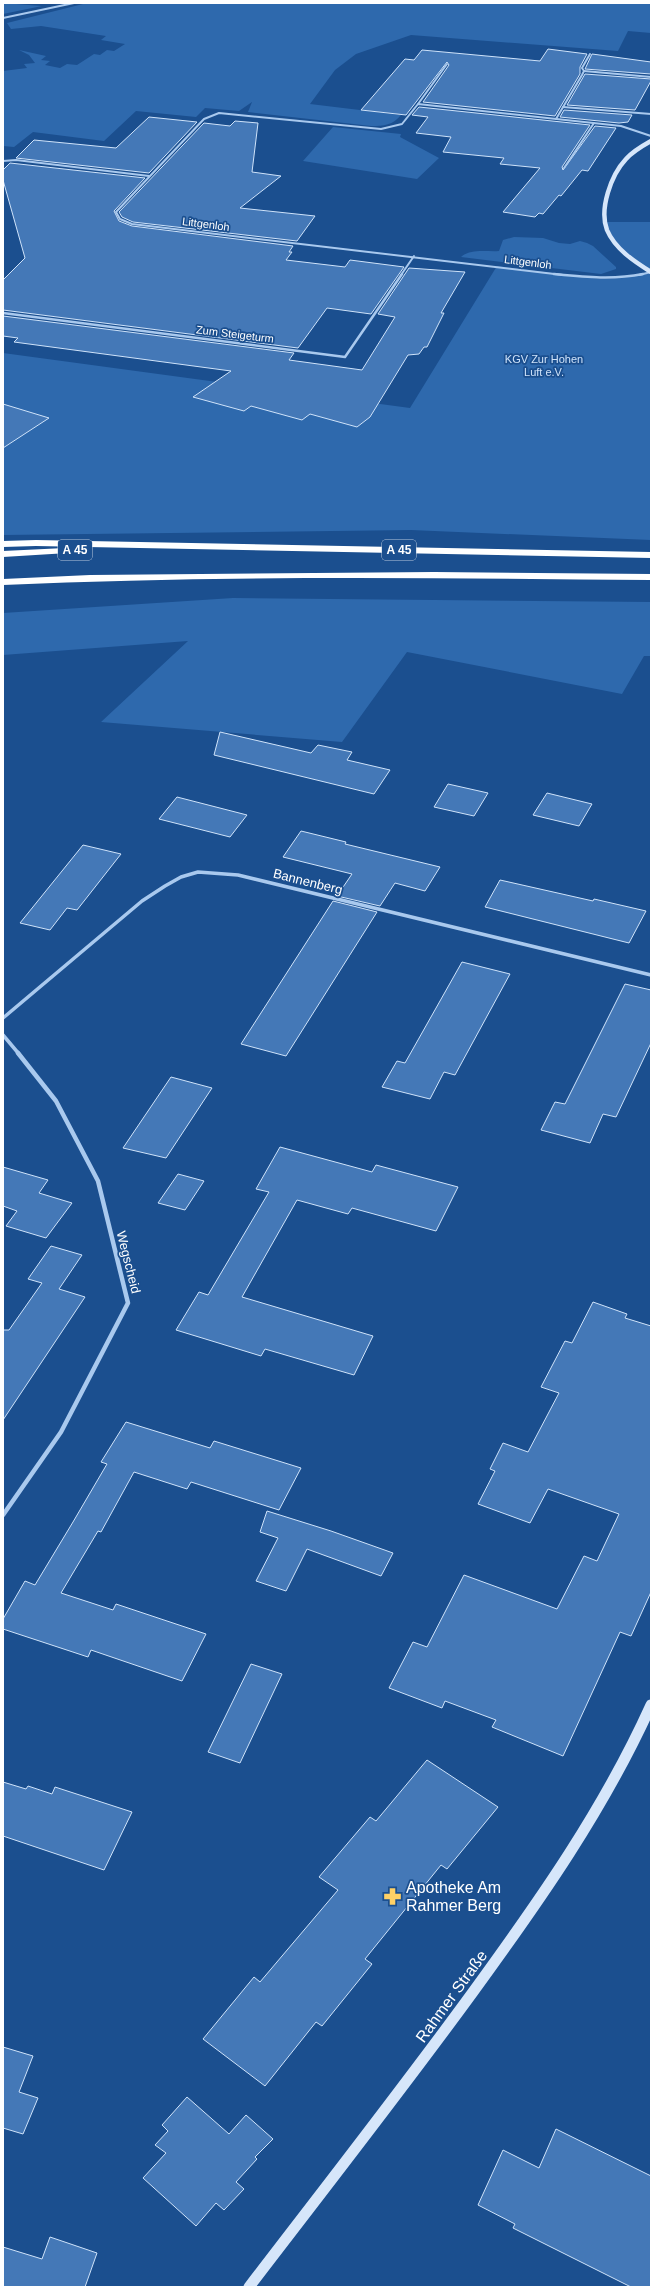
<svg xmlns="http://www.w3.org/2000/svg" width="654" height="2290" font-family="Arial,sans-serif">
<rect width="100%" height="100%" fill="#1b4f8f"/>
<g fill="#2e69ad">
<path d="M3 3 42 6 3 14Z"/>
<path d="M87 3H651V33L628 31 618 51 411 35 356 54 335 70 310 104 401 115C393 125 384 126 371 126L248 112 252 102 239 111 205 108 196 117 136 111 104 141 33 132 14 147 3 146V71L27 68 24 64 35 63 29 55 19 50 46 56 41 60 50 61 45 65 60 68 67 64 77 65 94 54 100 55 107 50 114 51 125 44 101 40 106 36 41 26 11 29 7 23Z"/>
<path d="M333 127 401 134 400 137 439 158 417 179 303 161Z"/>
<path d="M605 222H651V540L411 530 3 535V353L410 408 497 266 600 279 623 278 650 273 615 243Z"/>
<path d="M514 237 543 238 559 243 570 244 580 241 587 243 593 246 616 267V269L601 274 461 257C471 248 487 252 499 251L503 240Z"/>
<path d="M233 598 651 602V656H644L622 694 407 652 342 742 101 722 188 641 3 655V613Z"/>
</g>
<g fill="#4478b7" stroke="#cfe3fa">
<path d="M548 49 587 54 580 67V74L555 116 423 102 449 65 447 62 406 115 361 110 405 59 414 60 422 50 540 61Z"/>
<path d="M592 54 651 62V74L585 69Z"/>
<path d="M585 74 651 79V81L635 110 567 105Z"/>
<path d="M419 107 590 125 562 167 563 170 595 126 616 128 588 171 582 170 561 196 559 195 543 214 539 213 535 217 503 212 540 168 500 164 504 158 443 152 451 137 416 133 428 117 412 115Z"/>
<path d="M564 110 632 115 628 122 619 123 560 117Z"/>
<path d="M149 117 197 122 149 173 16 158 34 140 116 148Z"/>
<path d="M235 121 258 123 252 172 281 176 240 208 315 216 297 241 133 222 122 217 119 212 204 123 230 126Z"/>
<path d="M10 163 145 178 114 211 119 221 132 226 293 246 289 252H292L286 260 345 267 350 260 404 267 371 314 327 308 298 348 3 310V280L25 258 3 180V170Z"/>
<path d="M409 268 465 272 441 313H444L427 347H424L419 354 408 355 370 417 357 427 310 414 302 420 251 406 244 411 193 397 231 371 14 342 18 338 3 336V316L294 353 289 360 362 370 395 317 378 314Z"/>
<path d="M3 404 49 418 3 448Z"/>
<path d="M220 732 311 753 318 745 352 752 347 760 390 770 374 794 214 755Z"/>
<path d="M448 784 488 793 474 816 434 807Z"/>
<path d="M547 793 592 804 579 826 533 815Z"/>
<path d="M177 797 247 815 230 837 159 819Z"/>
<path d="M301 831 346 842 345 844 440 867 425 891 395 883 380 906 337 896 352 874 283 857Z"/>
<path d="M83 845 121 854 77 910 67 908 50 930 20 923Z"/>
<path d="M500 880 593 901 594 899 646 911 629 943 485 907Z"/>
<path d="M333 901 377 912 286 1056 241 1044Z"/>
<path d="M462 962 510 974 455 1075 444 1072 430 1099 382 1087 397 1061 405 1063Z"/>
<path d="M625 984 651 990V1043L616 1117 603 1114 590 1143 541 1130 555 1102 565 1104Z"/>
<path d="M171 1077 212 1088 166 1158 123 1148Z"/>
<path d="M280 1147 372 1172 376 1165 458 1187 436 1231 352 1208 348 1214 297 1200 242 1297 373 1336 354 1375 265 1349 261 1356 176 1330 199 1292 208 1295 269 1192 256 1189Z"/>
<path d="M3 1167 48 1180 39 1193 72 1203 46 1238 6 1226 17 1211 3 1206Z"/>
<path d="M178 1174 204 1181 185 1210 158 1203Z"/>
<path d="M51 1246 82 1255 59 1289 85 1297 3 1420V1330H9L42 1283 28 1279Z"/>
<path d="M593 1302 627 1314 625 1318 651 1326V1592L631 1636 620 1632 563 1756 492 1727 496 1720 445 1701 442 1708 389 1688 413 1642 427 1647 464 1575 557 1609 584 1556 597 1561 619 1514 548 1489 530 1523 478 1504 495 1471 490 1469 503 1443 528 1452 559 1393 541 1387 565 1341 572 1343Z"/>
<path d="M126 1422 210 1448 214 1441 301 1468 279 1510 191 1482 187 1489 134 1472 101 1532 98 1531 61 1593 113 1610 116 1604 206 1634 182 1681 91 1650 88 1657 3 1629V1619L25 1581 35 1585 73 1522 107 1464 101 1462Z"/>
<path d="M267 1511 331 1531 393 1553 381 1576 307 1549 286 1591 256 1581 278 1538 260 1532Z"/>
<path d="M251 1664 282 1674 240 1763 208 1752Z"/>
<path d="M427 1760 498 1807 447 1869 441 1865 365 1959 372 1964 322 2026 316 2022 265 2086 203 2039 254 1977 260 1982 338 1890 319 1877 370 1817 376 1821Z"/>
<path d="M3 1782 26 1789 28 1786 52 1794 55 1787 132 1812 104 1870 3 1836Z"/>
<path d="M3 2047 33 2056 19 2092 38 2098 23 2134 3 2128Z"/>
<path d="M187 2097 229 2134 246 2115 273 2139 255 2157 257 2159 236 2182 244 2189 224 2210 216 2203 196 2226 143 2178 166 2153 155 2145 168 2131 162 2125Z"/>
<path d="M556 2129 651 2176V2287H631L513 2228 515 2224 478 2205 503 2150 539 2168Z"/>
<path d="M50 2237 97 2253 85 2287H3V2247L42 2259Z"/>
</g>
<g fill="none" stroke-linecap="round" stroke-linejoin="round">
<g stroke="#a9c9ee" stroke-width="2">
<path d="M3 18 74 3"/>
<path d="M584 71 651 77"/>
<path d="M418 104 447 64"/>
<path d="M563 107 651 114"/>
<path d="M556 119 582 75 584 71 582 68 590 54"/>
<path d="M3 161 16 160 149 176"/>
<path d="M564 168 594 123"/>
<path d="M401 275 414 256"/>
<path d="M563 275 132 224 120 219 116 212 204 119 219 113 381 129 402 124 418 104 621 126 651 136"/>
<path d="M639 275 651 272"/>
</g>
<g stroke="#a9c9ee" stroke-width="2.5">
<path d="M554 274C585 277 613 280 643 274"/>
<path d="M3 313 345 357 402 274"/>
</g>
<g stroke="#a9c9ee" stroke-width="3.5">
<path d="M3 1018 142 901 165 886 181 877 198 872 238 875 651 975"/>
<path d="M3 1035 19 1054"/>
</g>
<path stroke="#a9c9ee" stroke-width="4.5" d="M3 1515 61 1432 128 1303 98 1181 56 1101 18 1053"/>
<path stroke="#d6e6fa" stroke-width="4.5" d="M651 141C642 146 633 151 626 159 611 175 599 209 607 230 615 249 635 262 651 272"/>
<path stroke="#d6e6fa" stroke-width="11" d="M249 2287C324 2189 400 2092 473 1992 540 1900 604 1809 651 1705"/>
<g fill="#fff" fill-rule="evenodd">
<path d="M36 540 651 552V558L36 546 3 547V541Z"/>
<path d="M65 548 68 549V553L3 557V551Z"/>
<path d="M434 572 651 574V580C435 578 219 575 3 585V579L90 575Z"/>
</g>
</g>
<defs>
<symbol id="pharmacy-bare" viewBox="-9 -9 18 18"><path d="M-2-6h4v4h4v4h-4v4h-4v-4h-4v-4h4Z" fill="#ffd166" stroke="#1b4f8f" stroke-width="2.5" paint-order="stroke"/></symbol>
</defs>
<g fill-rule="evenodd">
<use href="#pharmacy-bare" x="380" y="1884" width="25" height="25"/>
</g>
<g text-anchor="middle" stroke-width="3.5" stroke-linejoin="round" paint-order="stroke">
<g font-size="11" fill="#fff" stroke="#1b4f8f">
<text transform="translate(206 224) rotate(7)" y="4">Littgenloh</text>
<text transform="translate(528 262) rotate(7)" y="4">Littgenloh</text>
<text transform="translate(235 334) rotate(7)" y="4">Zum Steigeturm</text>
</g>
<g font-size="11" fill="#cfe3fa" stroke="#1b4f8f">
<text x="544" y="363">KGV Zur Hohen<tspan x="544" dy="13">Luft e.V.</tspan></text>
</g>
<g fill="#1b4f8f" stroke="#bbcadd" stroke-width="1">
<rect x="58" y="540" width="34" height="20" rx="3"/>
<rect x="382" y="540" width="34" height="20" rx="3"/>
</g>
<g font-size="12" font-weight="bold" fill="#fff">
<text x="75" y="554">A 45</text>
<text x="399" y="554">A 45</text>
</g>
<g font-size="13" fill="#fff" stroke="#1b4f8f">
<text transform="translate(308 881) rotate(14)" y="5">Bannenberg</text>
<text transform="translate(129 1262) rotate(76)" y="5">Wegscheid</text>
</g>
<g font-size="16" fill="#fff" stroke="#1b4f8f" text-anchor="start">
<text x="406" y="1893">Apotheke Am<tspan x="406" dy="18">Rahmer Berg</tspan></text>
</g>
<g font-size="16" fill="#fff" stroke="#1b4f8f">
<text transform="translate(451 1996) rotate(-54)" y="6">Rahmer Straße</text>
</g>
</g>
<rect width="654" height="2290" fill="none" stroke="#ffffff" stroke-width="8"/>
</svg>
